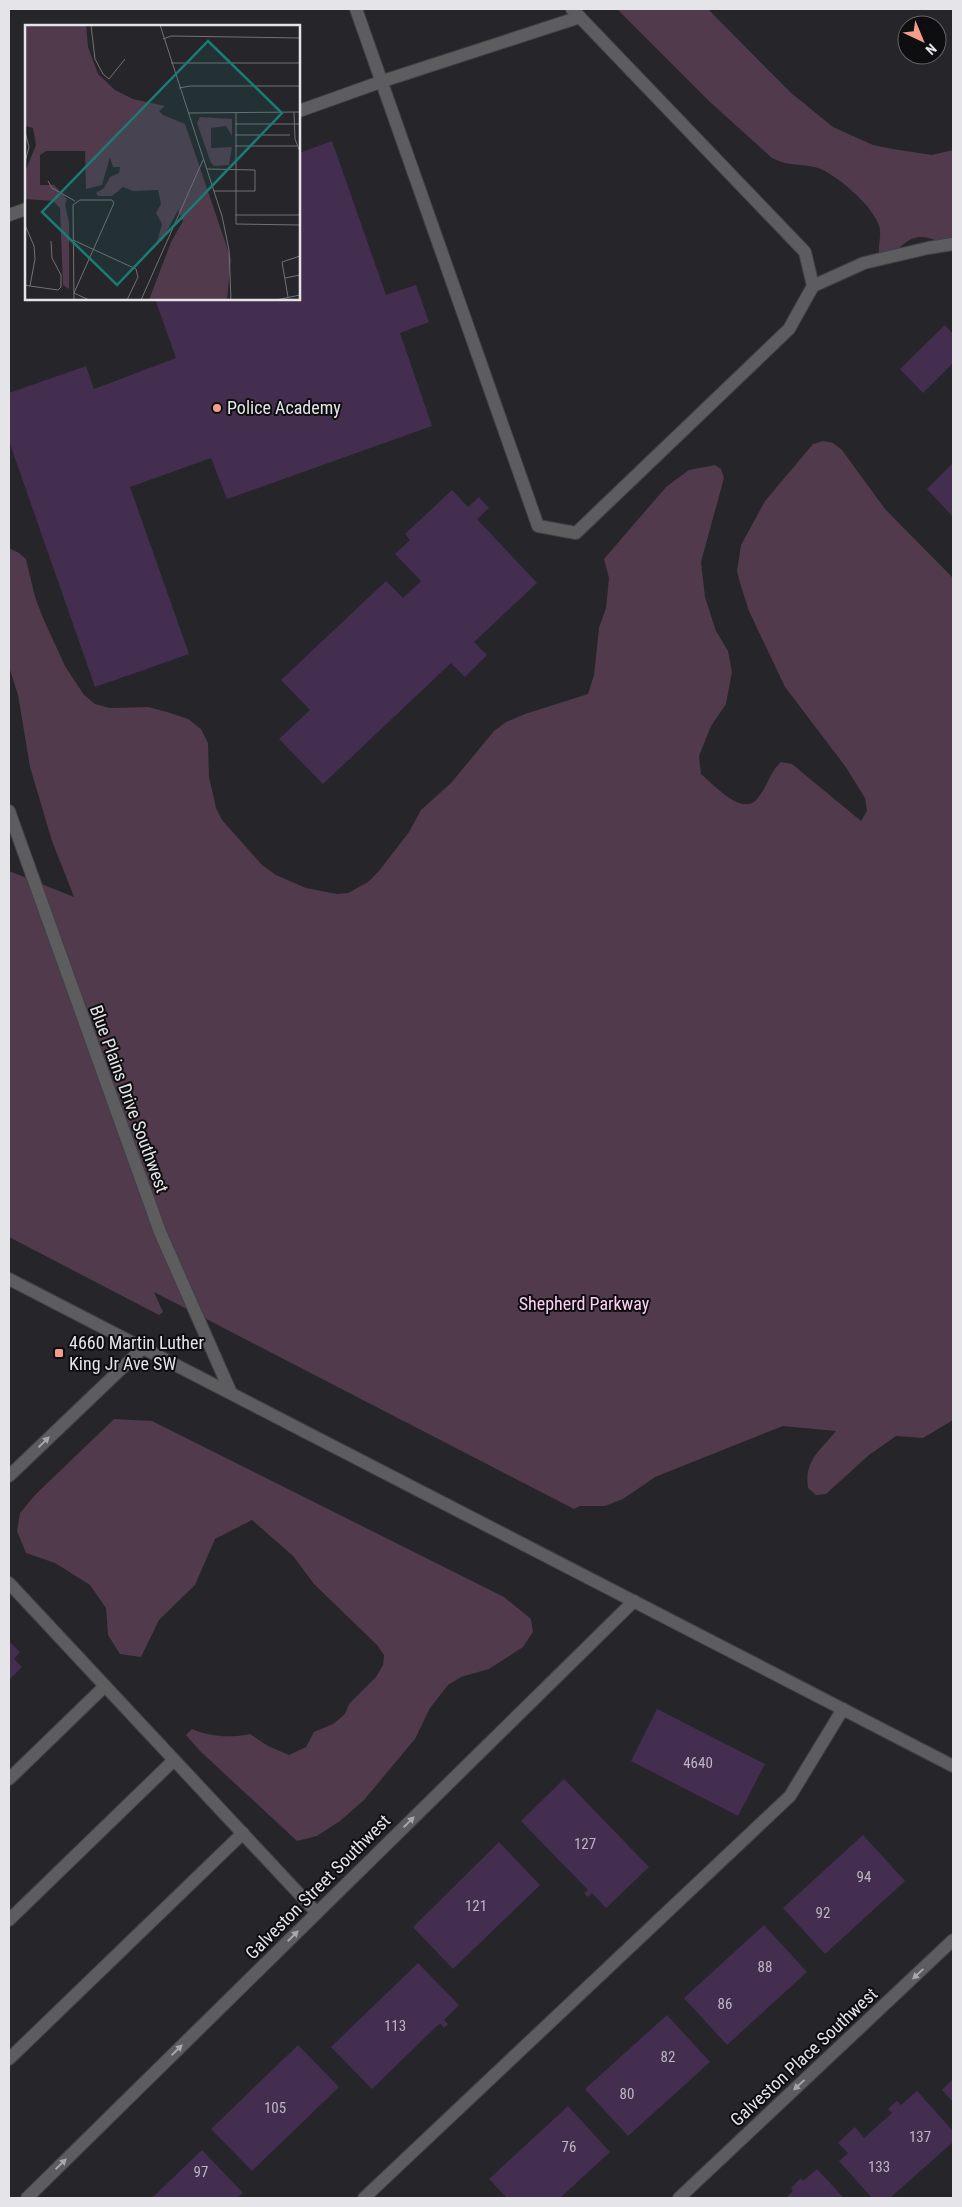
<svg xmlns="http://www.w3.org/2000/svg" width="962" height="2207" font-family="'Roboto Condensed',sans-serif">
<rect width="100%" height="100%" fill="#25252a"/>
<g fill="#503a4c">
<path d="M617 9H708L790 92 833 127 873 145 893 149 932 155 953 150V245C940 244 927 234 915 238 906 239 896 252 890 257L879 253C878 244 882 234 879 226 875 208 835 173 818 168 801 163 789 167 772 158L710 102Z"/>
<path d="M823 441 833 443 842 450 885 509 953 578V1420L923 1438 896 1436 869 1455 826 1494 816 1495 808 1488C804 1460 820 1451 836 1431L783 1426 655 1477 623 1499 605 1506H580L574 1509 154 1292 163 1312 159 1315 9 1237V871L74 897 52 841 30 767 18 695 9 667V548L19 553 26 559 35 597 43 618 65 666 84 695 95 704 110 708 148 707 167 712 188 719 201 729 208 743 209 777 216 808 222 820 262 865 276 875 306 888 337 894 348 893 368 882 379 871 409 832 421 810 451 783 494 731 506 722 525 714 588 694 594 675 599 628 606 608 609 578 604 559 666 487 689 470 715 465 721 469 724 478 701 562 705 597 716 631 728 651 732 672 726 704 711 726 699 756 701 774C713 784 742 817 757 799 767 788 769 773 781 762L792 764 861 821 867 811 865 798 845 766 785 687 749 611 740 583 737 571 741 545 765 501 813 444Z"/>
<path d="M114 1419 152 1421 504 1597 531 1619 533 1632 523 1647 489 1669 461 1677 448 1685 430 1708 415 1739 364 1800 340 1821 317 1836 297 1841 200 1751 186 1735 192 1729C210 1737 231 1738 250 1734L268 1746 289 1755 306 1747 314 1732 333 1724 345 1714 349 1704 376 1677 383 1665 384 1655 377 1645 314 1584 293 1556 252 1520 215 1539 195 1585 159 1620 141 1657 120 1654 108 1635 106 1608 90 1585 55 1563 26 1553 17 1531 20 1513 35 1495Z"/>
</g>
<g fill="#432e50">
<path d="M332 141 386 295 416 285 429 322 400 333 432 426 227 499 211 458 130 487 189 654 95 687 9 441V393L86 366 94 389 176 358 155 299H299V153Z"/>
<path d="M945 325 953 334V363L923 393 900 369Z"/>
<path d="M953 463V517L927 489Z"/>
<path d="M452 490 468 507 479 497 489 508 477 519 537 583 474 642 487 655 465 677 451 663 323 784 279 739 310 710 281 680 386 581 403 598 421 581 395 554 410 540 405 534Z"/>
<path d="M10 1642 20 1652 14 1659 22 1667 9 1680Z"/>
<path d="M657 1709 765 1764 738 1816 631 1761Z"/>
<path d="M564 1779 649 1867 606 1908 592 1893 588 1897 584 1893 588 1890 521 1821Z"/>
<path d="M863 1835 905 1881 825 1954 783 1908Z"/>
<path d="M499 1842 540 1885 453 1969 413 1927Z"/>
<path d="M764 1925 807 1972 727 2045 684 1998Z"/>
<path d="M418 1963 459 2005 444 2020 448 2024 444 2028 440 2023 372 2089 331 2047Z"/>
<path d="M667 2015 710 2062 628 2136 585 2089Z"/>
<path d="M298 2045 339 2087 252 2171 211 2129Z"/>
<path d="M953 2079V2102L942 2090Z"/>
<path d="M917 2091 953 2131V2142L890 2198H872L839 2161 848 2153 838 2143 855 2127 864 2138 892 2113 888 2109 897 2101 901 2105Z"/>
<path d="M568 2106 610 2152 560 2198H507L489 2179Z"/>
<path d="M202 2150 243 2193 237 2198H152Z"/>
<path d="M817 2169 844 2198H786L793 2191 791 2188 801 2178 803 2181Z"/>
</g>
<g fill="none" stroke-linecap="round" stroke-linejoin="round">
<defs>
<g id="minor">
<path d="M356 9 538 526 576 533 789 329 813 286 805 252 572 9"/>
<path d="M299 111 383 81 580 17"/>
<path d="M9 215 26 209"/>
<path d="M813 286 864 263 928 248 953 244"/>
<path d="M9 811 160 1232 231 1393"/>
<path d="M9 1279 953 1766"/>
<path d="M9 1476 143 1348"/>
<path d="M9 1583 317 1913"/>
<path d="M9 1779 105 1686"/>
<path d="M9 1920 174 1760"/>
<path d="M9 2059 243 1833"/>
<path d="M27 2198 634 1601"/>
<path d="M364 2198 790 1796 843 1709"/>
<path d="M679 2198 953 1940"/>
</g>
</defs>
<use href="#minor" stroke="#404045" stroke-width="14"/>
<use href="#minor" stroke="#5d5d60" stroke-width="12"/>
</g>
<defs><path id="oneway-solid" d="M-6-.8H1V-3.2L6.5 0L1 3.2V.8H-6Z" transform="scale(1.25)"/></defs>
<g fill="#a8a7ab">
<use href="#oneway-solid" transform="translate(44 1442) rotate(-44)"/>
<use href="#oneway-solid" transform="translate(409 1822) rotate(-45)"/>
<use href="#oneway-solid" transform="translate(293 1936) rotate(-45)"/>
<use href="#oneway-solid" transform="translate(918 1974) rotate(137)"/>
<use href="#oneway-solid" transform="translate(177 2050) rotate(-44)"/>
<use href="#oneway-solid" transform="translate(799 2085) rotate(137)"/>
<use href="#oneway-solid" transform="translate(61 2164) rotate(-44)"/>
</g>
<g fill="#f49e8a" stroke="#0e0e10" stroke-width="2">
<circle cx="217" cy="408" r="5"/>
<rect x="54" y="1348" width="10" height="10" rx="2.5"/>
</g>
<g text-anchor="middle" stroke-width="4" stroke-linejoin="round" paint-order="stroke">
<g font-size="15" fill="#bcb6c2">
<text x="698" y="1768">4640</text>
<text x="585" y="1849">127</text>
<text x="864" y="1882">94</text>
<text x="476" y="1911">121</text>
<text x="823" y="1918">92</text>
<text x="765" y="1972">88</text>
<text x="725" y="2009">86</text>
<text x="395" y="2031">113</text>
<text x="668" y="2062">82</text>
<text x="627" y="2099">80</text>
<text x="275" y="2113">105</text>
<text x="920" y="2142">137</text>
<text x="569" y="2152">76</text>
<text x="879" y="2172">133</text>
<text x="201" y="2177">97</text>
</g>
<g font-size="18" fill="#e5e4e8" stroke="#0e0e10" text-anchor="start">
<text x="227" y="414">Police Academy</text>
<text x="69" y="1349">4660 Martin Luther<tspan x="69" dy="21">King Jr Ave SW</tspan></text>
</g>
<g font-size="18" fill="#e5e4e8" stroke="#0e0e10">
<text transform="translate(129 1099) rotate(70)" y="6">Blue Plains Drive Southwest</text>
<text transform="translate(318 1887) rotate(-45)" y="6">Galveston Street Southwest</text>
<text transform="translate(804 2057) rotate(-43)" y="6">Galveston Place Southwest</text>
</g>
<g font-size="18" fill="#ffcff6" stroke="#0e0e10">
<text x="584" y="1310">Shepherd Parkway</text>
</g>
</g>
<g transform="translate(25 25)">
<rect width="275" height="275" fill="#25252a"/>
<path d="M0 0H61L63 22 73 49 90 65 108 74 140 81 134 86 138 90 160 99 206 234 202 275H124L146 217 158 196 153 185 137 216 132 217 137 199 131 188 136 179 133 165 108 166 98 162 87 171H73L71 168 79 163 85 152 94 148 95 142H88L85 132 77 160 61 164 60 126H21L15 130V160H29L42 174 40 179 44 198V264L38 260 35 183 28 176 0 174V147L11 120 8 103 0 101ZM175 92 207 94V111L201 101 186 103V123L207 122 204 140 189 141 186 138 172 98Z" fill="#503a4c"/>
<path fill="none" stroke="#727176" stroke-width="1" d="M66 0 70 34 78 49 84 54 100 34M135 0 197 191 204 225 206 275M138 14 146 11 275 13M146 38H275M154 63 165 61H275M211 87V199L275 200M269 87 270 114 275 127M163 88 275 87M210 99H275M0 107 4 122 0 137M210 110H265M210 121H272M182 144 230 145V166H189M23 156 27 163 50 176M210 190H275M0 200 9 221 10 234 5 261 0 260M48 215 111 244 113 252 102 275M260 253 275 250M5 261 33 265 36 262V250L27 233 26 216M49 268 89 178 87 175H55L48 180 49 275M49 268 64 275M263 272 257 237 275 231M116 275 178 135M251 275 275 270"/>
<path fill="#1a7c74" fill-opacity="0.15" stroke="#1a7c74" stroke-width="2.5" d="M183 16 257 88 92 260 17 187Z"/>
<rect width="275" height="275" fill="none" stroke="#e5e4e8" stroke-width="2.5"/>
</g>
<rect width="962" height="2207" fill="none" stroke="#e5e4e8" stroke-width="20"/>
<g transform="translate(922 40) rotate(136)"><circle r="24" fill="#0e0e10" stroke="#646466"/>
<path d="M0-4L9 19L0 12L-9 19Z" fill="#f49e8a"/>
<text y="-8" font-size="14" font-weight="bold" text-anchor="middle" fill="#e5e4e8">N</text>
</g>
</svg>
